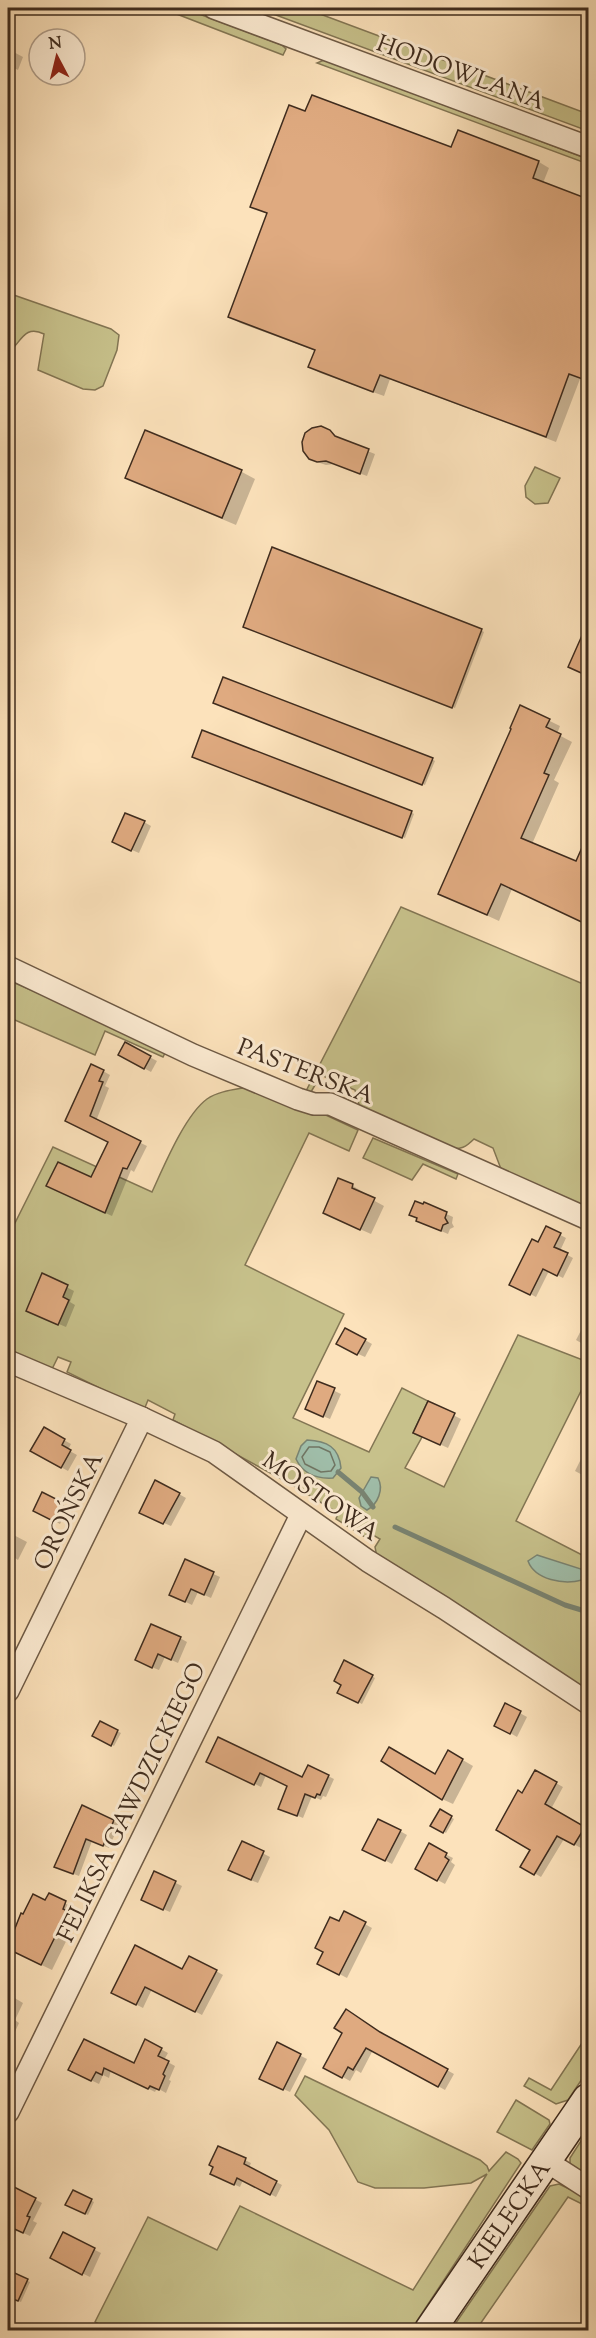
<svg xmlns="http://www.w3.org/2000/svg" width="596" height="2338" font-family="'Sorts Mill Goudy',serif">
<rect width="100%" height="100%" fill="#fce2bb"/>
<filter id="stains"><feTurbulence type="fractalNoise" baseFrequency=".00333" numOctaves="4"/><feColorMatrix values="0 0 0 0 .2 0 0 0 0 .09 0 0 0 0 .02 0 0 0 .5 -.17"/></filter>
<radialGradient id="worn" r=".72"><stop offset=".6" stop-color="#630" stop-opacity="0"/><stop offset="1" stop-color="#630" stop-opacity=".3"/></radialGradient>
<g fill="#c7c18b" stroke="#837654" stroke-width="1.5">
<path d="M161 8H183L282 45 286 49 283 55Z"/>
<path d="M257 8H304L588 114V131Z"/>
<path d="M324 60 588 159V164L317 63Z"/>
<path d="M8 293 111 329 119 335 117 350 103 386 95 390 83 389 38 370 44 334C24 324 21 343 8 353Z"/>
<path d="M535 467 560 478 548 503 535 504 526 497 525 486Z"/>
<path d="M401 907 588 986V1211L501 1169 493 1148 474 1139C466 1147 461 1150 449 1148L360 1108 355 1090 321 1075 308 1097 304 1095Z"/>
<path d="M8 980 167 1049 163 1057 105 1031 95 1055 8 1017V999L12 990 8 987Z"/>
<path d="M243 1088H250L315 1110 358 1130 349 1151 309 1133 245 1265 344 1314 293 1418 369 1452 402 1388 428 1401 413 1433 422 1437 405 1468 444 1487 518 1335 588 1362V1377L516 1521 588 1558V1693L469 1611 377 1557 375 1547 380 1539 368 1532 365 1537 336 1519 338 1513 296 1487 173 1420 175 1414 148 1400 144 1410 67 1372 71 1362 58 1357 52 1369 8 1353V1237L53 1147 152 1192C164 1166 185 1115 207 1099 217 1092 231 1090 243 1088Z"/>
<path d="M373 1138 458 1174 456 1179 423 1164 412 1180 363 1158Z"/>
<path d="M588 2034V2070L568 2100 556 2104 524 2086 529 2078 551 2090Z"/>
<path d="M305 2076 480 2160 487 2166 489 2171 506 2152 518 2159 521 2163 411 2330H111L95 2322 148 2217 217 2250 240 2206 413 2290 487 2174 471 2183 424 2188H375L358 2182 329 2130 295 2095Z"/>
<path d="M516 2100 549 2120 550 2124 532 2150 497 2132Z"/>
<path d="M588 2130V2166L582 2175 570 2165V2158Z"/>
<path d="M559 2184 588 2198V2207L568 2197 476 2330H451L550 2186Z"/>
</g>
<g fill="#a0bfab" stroke="#798473" stroke-width="1.5">
<path d="M307 1440C327 1441 339 1447 341 1468L333 1478C317 1479 303 1474 296 1459L301 1446Z"/>
<path d="M371 1477 378 1478C384 1489 378 1504 367 1510L361 1506 359 1498Z"/>
<path d="M537 1555 581 1569 584 1575 582 1580C564 1585 535 1580 528 1561Z"/>
</g>
<g fill="#0003">
<path d="M571 8H588V14Z"/>
<path d="M8 49 23 57 18 70 12 67 8 76Z"/>
<path d="M306 113 452 149 459 132 539 162 549 168 543 183 588 200V382L580 379 556 442 390 379 384 396 320 373 310 367 316 351 240 323 230 317 269 214 252 206Z"/>
<path d="M329 431 340 440 375 454 367 476 334 464 326 465 317 462Z"/>
<path d="M146 432 242 472 255 479 236 525 141 485 127 477Z"/>
<path d="M588 626V676L570 666Z"/>
<path d="M248 628 481 630 484 632 455 708Z"/>
<path d="M217 704 432 759 435 761 425 785Z"/>
<path d="M521 707 560 726 557 734 572 742 554 780 559 783 532 844 577 863 588 837V924L512 889 499 921 440 894Z"/>
<path d="M197 758 411 812 414 814 405 838Z"/>
<path d="M144 822 151 826 139 853 120 845Z"/>
<path d="M125 1044 157 1061 151 1072 120 1055Z"/>
<path d="M103 1071 110 1075 105 1086 109 1088 96 1121 147 1146 134 1172 131 1170 112 1216 55 1190 91 1179 110 1142 73 1125Z"/>
<path d="M339 1180 353 1186 363 1192 362 1194 384 1206 371 1234 335 1218Z"/>
<path d="M425 1204 453 1217 452 1223 454 1227 450 1229 448 1234 425 1224Z"/>
<path d="M547 1228 566 1238 560 1251 573 1258 563 1278 549 1271 536 1297 517 1287Z"/>
<path d="M43 1275 74 1291 70 1302 75 1305 66 1327 35 1314Z"/>
<path d="M588 1317V1347L576 1340Z"/>
<path d="M365 1340 372 1344 365 1357 345 1348Z"/>
<path d="M318 1383 341 1394 330 1419 313 1412Z"/>
<path d="M588 1397V1413L582 1409Z"/>
<path d="M429 1403 461 1419 448 1448 422 1436Z"/>
<path d="M44 1429 71 1444 68 1450 77 1455 68 1471 32 1451Z"/>
<path d="M585 1451 588 1452V1478L575 1471Z"/>
<path d="M43 1494 68 1507 60 1524 41 1514Z"/>
<path d="M179 1494 186 1498 171 1526 148 1516Z"/>
<path d="M8 1532 27 1542 18 1560 15 1558 10 1567 8 1565Z"/>
<path d="M185 1561 220 1577 211 1598 198 1592 192 1605 178 1598Z"/>
<path d="M180 1638 187 1642 178 1663 165 1657 159 1670 144 1664Z"/>
<path d="M345 1662 375 1678 362 1704 339 1692 343 1684Z"/>
<path d="M506 1705 527 1717 517 1737 503 1729Z"/>
<path d="M100 1723 121 1733 114 1746 94 1736Z"/>
<path d="M449 1752 473 1766 453 1804 442 1799 436 1776Z"/>
<path d="M214 1764 303 1779 328 1776 334 1779 326 1797 323 1796 321 1800 312 1796 303 1818 286 1811 289 1786 266 1775 261 1787Z"/>
<path d="M536 1772 563 1787 551 1809 588 1831V1836L581 1848 564 1839 541 1877 522 1866 533 1849 523 1795Z"/>
<path d="M83 1807 119 1824 109 1848 92 1841 79 1876 61 1869Z"/>
<path d="M440 1811 454 1819 446 1833 433 1825Z"/>
<path d="M400 1831 407 1835 392 1864 371 1853Z"/>
<path d="M243 1843 270 1857 258 1883 237 1874Z"/>
<path d="M429 1846 453 1858 451 1862 455 1865 445 1884 417 1869Z"/>
<path d="M155 1873 182 1886 170 1912 149 1903Z"/>
<path d="M49 1895 76 1909 72 1916 77 1919 52 1970 19 1954Z"/>
<path d="M345 1913 372 1928 347 1978 326 1967Z"/>
<path d="M183 1971H216L223 1975 202 2015 152 1989 143 2008 120 1996Z"/>
<path d="M8 1994 23 2003 15 2020 19 2023 14 2034 10 2032 8 2037Z"/>
<path d="M386 2036 454 2074 445 2090 373 2050 361 2073 356 2070 350 2081 325 2067Z"/>
<path d="M146 2041 168 2053 164 2060 175 2066 169 2080 171 2081 166 2093 157 2088 155 2092 111 2070 109 2078 103 2075 99 2084 70 2070 134 2065Z"/>
<path d="M277 2044 307 2059 290 2092 268 2082Z"/>
<path d="M245 2160 251 2163 249 2168 282 2185 276 2197 243 2180 240 2187 218 2177Z"/>
<path d="M15 2189 42 2203 33 2221 37 2223 30 2236 17 2230 13 2239 8 2237V2204Z"/>
<path d="M74 2192 94 2202 88 2215 67 2204Z"/>
<path d="M63 2234 101 2253 90 2277 59 2262Z"/>
<path d="M15 2275 30 2282 21 2302 8 2296Z"/>
</g>
<g fill="none" stroke-linecap="round" stroke-linejoin="round">
<path stroke="#707664" stroke-width="1.5" d="M309 1447H319L330 1452 335 1465 331 1471 321 1472 305 1464 302 1457Z"/>
<g stroke="#798473" stroke-width="5">
<path d="M338 1472 362 1492 373 1507"/>
<path d="M395 1527 565 1605 588 1612"/>
</g>
</g>
<g fill="#dfaa80" stroke="#3f2c1e" stroke-width="1.5">
<path d="M312 95 451 147 458 130 539 161 533 178 588 199V381L569 374 546 437 380 375 373 392 308 367 315 350 228 317 267 213 250 207 289 105 305 111Z"/>
<path d="M321 426 330 430 335 436 369 449 360 474 326 461 317 462 309 459 303 451 302 442 305 433 312 428Z"/>
<path d="M145 430 242 470 222 518 125 478Z"/>
<path d="M272 547 482 629 452 708 243 627Z"/>
<path d="M588 622V676L568 667Z"/>
<path d="M223 677 433 758 422 785 213 703Z"/>
<path d="M520 705 550 719 546 727 561 734 544 773 549 775 521 838 576 861 588 834V925L501 884 487 915 438 894 511 729 510 728Z"/>
<path d="M202 730 412 811 402 838 192 757Z"/>
<path d="M125 813 145 821 131 851 112 842Z"/>
<path d="M125 1042 151 1056 144 1069 118 1055Z"/>
<path d="M91 1064 104 1070 99 1081 103 1082 90 1116 141 1141 127 1169 123 1168 105 1213 46 1186 58 1162 91 1177 108 1142 65 1121Z"/>
<path d="M338 1178 353 1184 352 1188 375 1198 360 1230 323 1213Z"/>
<path d="M415 1201 423 1204 424 1202 447 1212 445 1218 448 1223 443 1225 441 1231 416 1221 417 1218 409 1215Z"/>
<path d="M546 1226 561 1233 554 1247 568 1253 557 1276 543 1269 530 1295 509 1285 532 1239 538 1242Z"/>
<path d="M42 1273 68 1285 63 1297 69 1300 58 1325 26 1311Z"/>
<path d="M345 1328 366 1339 357 1355 336 1344Z"/>
<path d="M317 1381 335 1388 323 1417 305 1409Z"/>
<path d="M428 1401 455 1413 440 1445 413 1433Z"/>
<path d="M44 1427 65 1439 62 1445 71 1450 61 1468 30 1451Z"/>
<path d="M155 1480 180 1493 163 1524 139 1513Z"/>
<path d="M42 1492 62 1502 53 1521 33 1511Z"/>
<path d="M185 1559 214 1572 204 1595 191 1589 185 1602 169 1595Z"/>
<path d="M151 1624 181 1637 171 1660 158 1654 152 1668 135 1660Z"/>
<path d="M344 1660 373 1675 358 1703 337 1693 341 1685 334 1681Z"/>
<path d="M505 1703 521 1711 510 1734 494 1726Z"/>
<path d="M100 1721 118 1730 111 1746 92 1736Z"/>
<path d="M218 1737 302 1777 308 1765 329 1775 320 1795 317 1794 315 1798 305 1794 297 1816 278 1809 287 1786 260 1773 254 1785 206 1762Z"/>
<path d="M389 1747 435 1774 448 1750 463 1759 442 1800 381 1761Z"/>
<path d="M535 1770 557 1782 545 1804 585 1827 574 1845 557 1836 534 1875 520 1867 530 1850 496 1830 518 1790 522 1793Z"/>
<path d="M82 1805 114 1820 103 1846 86 1839 73 1874 54 1867Z"/>
<path d="M440 1809 452 1816 443 1833 430 1826Z"/>
<path d="M378 1819 401 1830 385 1861 362 1850Z"/>
<path d="M242 1841 264 1851 251 1880 228 1870Z"/>
<path d="M429 1843 447 1853 445 1857 449 1860 437 1881 415 1869Z"/>
<path d="M154 1871 176 1881 163 1910 141 1900Z"/>
<path d="M49 1893 66 1901 63 1909 68 1911 41 1965 8 1949V1946L21 1913 23 1914 33 1894 45 1900Z"/>
<path d="M344 1911 366 1922 339 1975 317 1964 323 1952 315 1948 330 1917 339 1921Z"/>
<path d="M135 1945 182 1969 189 1956 217 1970 195 2012 145 1987 136 2005 111 1993Z"/>
<path d="M346 2009 380 2032 448 2069 438 2087 366 2048 353 2070 348 2067 342 2078 323 2068 342 2033 334 2028Z"/>
<path d="M84 2039 134 2063 145 2039 162 2048 158 2056 169 2061 163 2074 165 2076 159 2090 150 2086 148 2089 104 2068 102 2075 96 2072 91 2081 68 2070Z"/>
<path d="M277 2042 301 2054 283 2090 259 2079Z"/>
<path d="M218 2146 246 2158 244 2164 277 2181 270 2195 237 2178 234 2185 210 2174 213 2167 209 2165Z"/>
<path d="M14 2187 36 2198 27 2216 30 2217 23 2233 8 2226V2201Z"/>
<path d="M73 2190 92 2199 85 2214 65 2205Z"/>
<path d="M63 2232 95 2248 82 2275 50 2258Z"/>
<path d="M8 2270 28 2279 18 2301 8 2297Z"/>
</g>
<g fill="none" stroke-linecap="round" stroke-linejoin="round">
<defs>
<g id="minor">
<path d="M214 8 588 147"/>
<path d="M8 967 193 1055 298 1099 314 1104H330L588 1219"/>
<path d="M8 1361 142 1418 214 1452 368 1561 444 1608 588 1703"/>
<path d="M8 1691 142 1418"/>
<path d="M8 2112 301 1515"/>
<path d="M546 2161 588 2188"/>
</g>
<g id="secondary">
<path id="s1" d="M430 2330 588 2099"/>
</g>
</defs>
<use href="#minor" stroke="#6e5a45" stroke-width="24"/>
<use href="#secondary" stroke="#3f2c1e" stroke-width="33"/>
<use href="#minor" stroke="#fdecd3" stroke-width="21"/>
<use href="#secondary" stroke="#fdecd3" stroke-width="30"/>
</g>
<g text-anchor="middle" stroke-width="6" stroke-linejoin="round" paint-order="stroke">
<g font-size="24" fill="#3f2c1e" stroke="#fdecd3">
<text transform="translate(461 72) rotate(20)" y="8">HODOWLANA</text>
<text transform="translate(306 1071) rotate(21)" y="8">PASTERSKA</text>
<text transform="translate(321 1496) rotate(35)" y="8">MOSTOWA</text>
<text transform="translate(68 1511) rotate(-64)" y="8">OROŃSKA</text>
<text transform="translate(131 1802) rotate(-64)" y="8">FELIKSA GAWDZICKIEGO</text>
<text dy="8" stroke="none"><textPath href="#s1" startOffset="140">KIELECKA</textPath></text>
</g>
</g>
<rect width="596" height="2338" fill="none" stroke="#fce2bb" stroke-width="30"/>
<rect x="9" y="9" width="578" height="2320" fill="none" stroke="#3f2c1e" stroke-width="3"/>
<rect x="15" y="15" width="566" height="2308" fill="none" stroke="#3f2c1e" stroke-width="1.5"/>
<g transform="translate(57 57) rotate(353)"><circle r="28" fill="#fdecd3" stroke="#b19f8b" stroke-width="1.5"/>
<path d="M0-4.5L10 22L0 15L-10 22Z" fill="#8f2418"/>
<text y="-9" font-size="16" font-weight="bold" text-anchor="middle" fill="#3f2c1e">N</text>
</g>
<rect width="100%" height="100%" filter="url(#stains)"/>
<rect width="100%" height="100%" fill="url(#worn)"/>
</svg>
